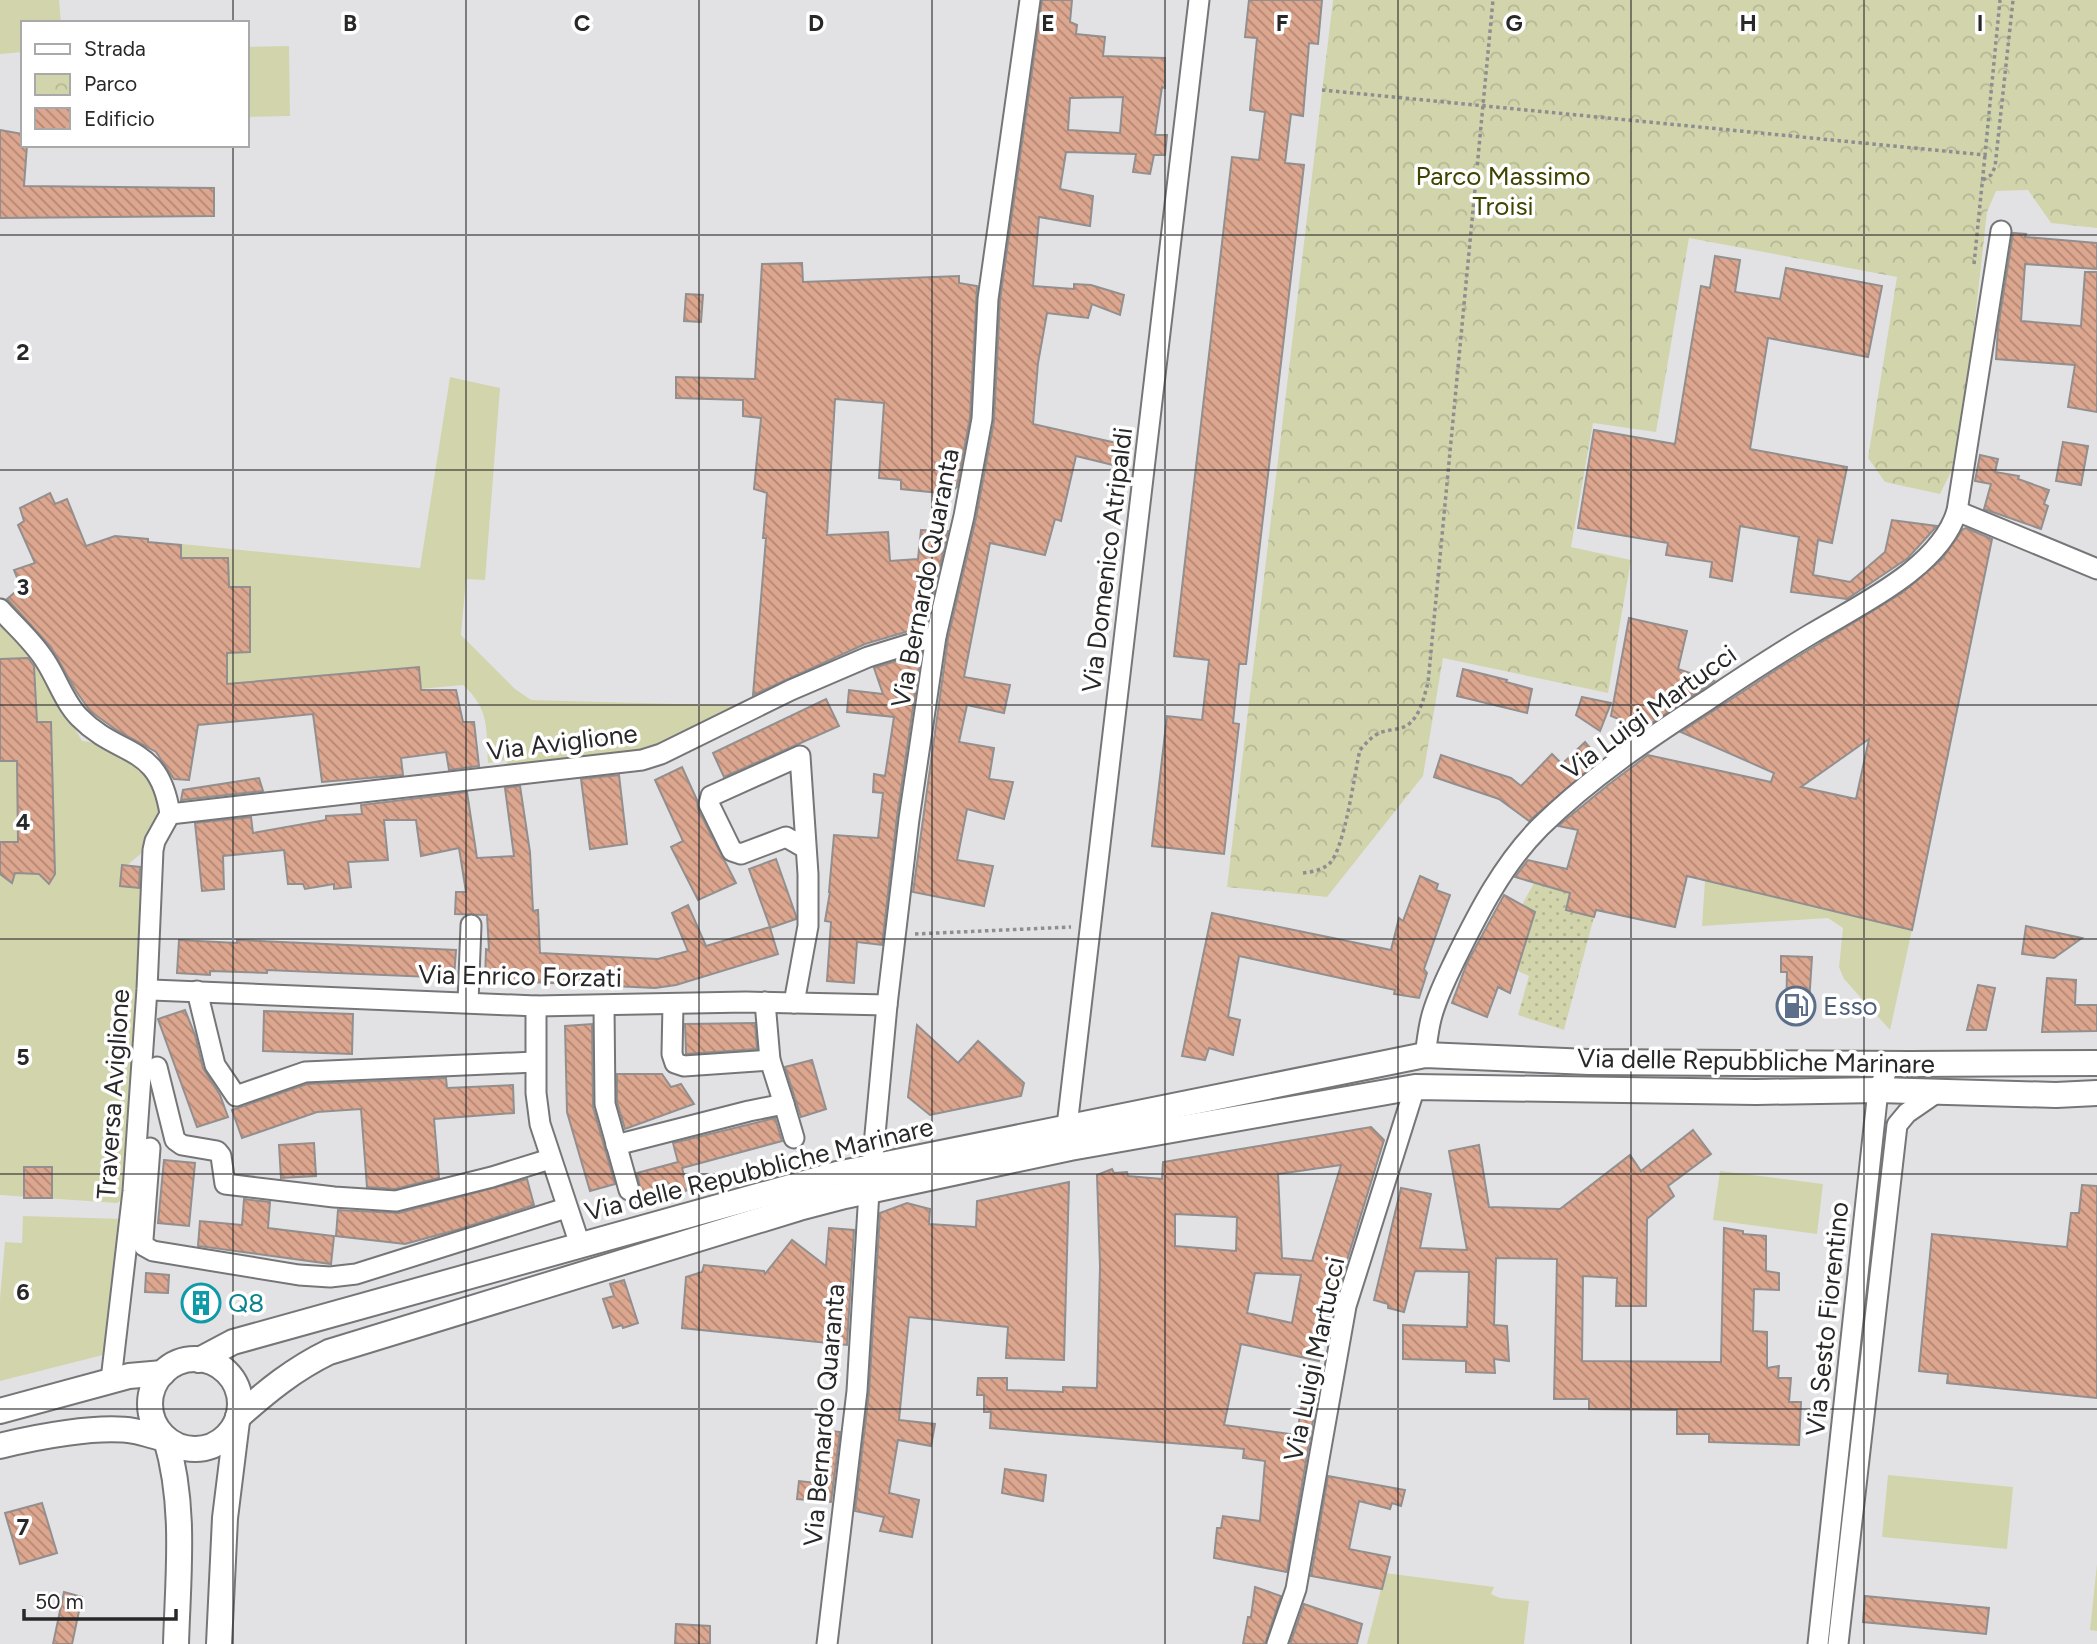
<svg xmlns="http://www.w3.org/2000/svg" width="2097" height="1644" font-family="Figtree,sans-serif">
<defs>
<pattern id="park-crowns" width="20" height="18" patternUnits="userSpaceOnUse" patternTransform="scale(1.75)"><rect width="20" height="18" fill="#d2d5ac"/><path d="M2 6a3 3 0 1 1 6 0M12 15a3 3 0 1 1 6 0" fill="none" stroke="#b4b794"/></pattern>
<pattern id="garden-dots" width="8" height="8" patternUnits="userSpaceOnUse" patternTransform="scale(1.75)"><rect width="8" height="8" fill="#d2d5ac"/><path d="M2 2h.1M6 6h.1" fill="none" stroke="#b4b794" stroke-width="1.8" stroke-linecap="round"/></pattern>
<pattern id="building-back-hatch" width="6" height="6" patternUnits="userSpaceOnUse" patternTransform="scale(1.75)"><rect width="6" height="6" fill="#dca68f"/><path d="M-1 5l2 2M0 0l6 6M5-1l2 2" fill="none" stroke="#b28775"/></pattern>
</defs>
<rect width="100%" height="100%" fill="#e2e2e5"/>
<g fill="#d2d5ac">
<path d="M0 0H59L61 23H23V52L0 54Z"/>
<path d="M289 46 290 116 247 117V47Z"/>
<path d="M450 377 500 388 485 580 466 579 461 635 515 689 531 700 751 706 664 745 629 754 509 768 506 760 488 763C486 728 490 710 463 685L420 689 318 712 182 727V544L420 568Z"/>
<path d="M0 622 36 661 82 741C107 743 144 762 155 785 159 793 160 803 163 812L151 828 145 850 124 868 150 870 127 1197 117 1203 0 1195Z"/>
<path d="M1705 880 1912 930 1890 1030 1844 979 1839 967 1843 928 1828 918 1702 926Z"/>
<path d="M1720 1171 1823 1184 1817 1234 1713 1220Z"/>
<path d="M23 1216 124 1219 107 1354 0 1381V1299L5 1242 22 1243Z"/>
<path d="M1888 1475 2013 1487 2007 1549 1882 1537Z"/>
<path d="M2097 1564V1631L2090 1630Z"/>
<path d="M1385 1573 1494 1587 1491 1594 1500 1598 1529 1601 1524 1644H1367Z"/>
</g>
<path fill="url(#park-crowns)" d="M1333 0H2097V228L2051 223 2028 190 1996 191 1987 212 1960 454 1940 494 1885 482 1868 458 1897 277 1689 238 1656 432 1593 423 1571 547 1631 560 1608 693 1443 658 1423 776 1327 897 1227 887Z"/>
<path fill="url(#garden-dots)" d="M1534 883 1570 893 1566 910 1594 917 1564 1030 1518 1015 1529 976 1518 971 1535 913 1522 905Z"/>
<g fill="url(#building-back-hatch)" stroke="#928f8e" stroke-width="2" fill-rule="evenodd">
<path d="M1042 0H1072L1070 22 1077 25 1076 34 1105 37 1103 56 1165 58V88L1162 87 1155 135H1167L1165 155H1154L1150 174 1133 172 1136 154 1066 152 1060 189 1093 196 1090 226 1039 217 1033 286 1074 289V284L1091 285 1124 295 1120 315 1092 304 1088 318 1047 313 1038 363 1033 424 1121 444 1117 466 1076 456 1061 521 1055 519 1045 555 990 543 964 677 1010 685 1004 713 967 705 959 742 994 748 989 779 1013 782 1004 819 967 809 957 860 993 866 984 906 913 892 948 638 976 518 994 421 1000 300ZM1123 97 1120 133 1068 130 1070 98Z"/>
<path d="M1249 0H1322L1318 44 1309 43 1303 116 1291 114 1285 163 1304 165 1246 664H1239L1233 723 1239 724 1224 854 1152 846 1167 716 1202 720 1209 660 1174 656 1232 157 1259 160 1265 112 1250 110 1257 38 1245 37Z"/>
<path d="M0 130 23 134V145H27L24 186 214 188V216L0 218Z"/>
<path d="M2013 233 2026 234 2025 237 2097 243V269L2025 264 2021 321 2081 326 2085 272H2097V412L2068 407 2075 365 1996 359 1998 328Z"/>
<path d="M1715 256 1740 260 1735 292 1780 299 1786 268 1882 286 1868 357 1768 338 1750 449 1847 467 1832 543 1818 540 1813 575 1850 582 1885 552 1892 520 1937 526 1908 558 1847 599 1791 592 1799 537 1740 526 1732 581 1710 577 1712 562 1666 555 1668 543 1578 528 1594 430 1675 444 1701 286 1710 288Z"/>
<path d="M802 263 803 282 959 276V283L977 286 970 418 957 487 949 494 901 489V480L879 478 884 403 835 399 827 535 888 532 890 561 918 559 921 530 948 531 926 626 865 644 753 695 766 538H763L767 493 754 489 761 418 743 416V400L676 398V377L755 379 762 264Z"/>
<path d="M686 294 703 295 701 322 684 321Z"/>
<path d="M2063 442 2088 446 2081 485 2056 481Z"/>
<path d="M1980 455 1998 459 1995 472 2019 476 2018 479 2049 490 2044 504 2048 506 2041 529 1984 509 1991 484 1975 481Z"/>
<path d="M50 493 55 504 67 499 86 546 115 536 148 539V542L181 545V558H228L229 587H250V652L227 653V684L419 667 421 690H456L463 722H474L479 766 449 770 446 752 401 758 403 775 322 782 313 714 198 725 189 780 174 779 156 752 115 729 90 711 76 691 51 647 7 599 21 587 14 570 35 563 18 525 24 521 20 508Z"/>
<path d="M1966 528 1992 539 1912 930 1687 876 1675 927 1596 910 1594 917 1566 910 1570 893 1515 877 1528 860 1567 869 1578 830 1558 826 1608 785 1648 755 1771 782 1774 773 1681 732 1779 668 1902 593 1942 559 1963 529ZM1869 739 1856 799 1801 787Z"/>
<path d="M1629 618 1687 631 1678 669 1714 681 1643 729 1611 716Z"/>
<path d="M921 653 897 817 882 945 857 942 854 983 827 981 831 922 825 921 830 892H829L834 835 878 838 883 793 873 792 874 774 885 776 894 717 847 712 849 690 883 694 874 668Z"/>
<path d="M28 658 34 666 37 722H51L55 874 49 884 39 874 15 873 12 883 0 874V842H18L17 761H0V659Z"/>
<path d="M1463 669 1507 680 1506 682 1532 689 1527 713 1457 696Z"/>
<path d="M1582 697 1611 703 1600 731 1576 715Z"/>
<path d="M826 699 839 726 724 777 713 753Z"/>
<path d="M1585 742 1600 760 1529 821 1499 799 1434 777 1441 755 1511 778 1521 786 1552 754 1562 764Z"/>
<path d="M682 767 697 800 698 809 736 883 698 900 671 847 683 841 655 780Z"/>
<path d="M619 775 627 844 590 849 581 779Z"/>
<path d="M259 778 263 791 181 800 183 790Z"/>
<path d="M520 786 530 852 533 911 538 910 540 953 658 959 688 951 672 913 688 905 706 946 770 927 749 869 776 859 796 916V919L770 928 778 954 676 985 655 988 485 980 486 949 489 950 487 915 455 914 456 892H466L459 848 421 856 416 820H384L388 860 348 862 351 887 334 889V884L305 889 303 884H288L284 850 223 856 224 889 202 891 195 823 251 817 253 833 326 820V816L362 814 361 805 467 792 477 858 514 856 505 788Z"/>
<path d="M122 865 140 867 139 888 120 886Z"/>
<path d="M1420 876 1438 884 1436 890 1450 895 1424 969 1427 973 1419 998 1394 994 1395 990 1239 956 1228 1017 1240 1020 1233 1055 1209 1048 1205 1060 1182 1056 1212 913 1391 950 1399 918 1403 921Z"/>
<path d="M1504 895 1535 912 1510 993 1498 987 1487 1017 1452 1003 1467 963Z"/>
<path d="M2026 926 2082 938 2054 958 2022 954Z"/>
<path d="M179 940 237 943V940L456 950 454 978 267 970V973L210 971V975L177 973Z"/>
<path d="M1781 956 1812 957 1808 1019 1786 1018 1787 972H1781Z"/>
<path d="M2047 978 2076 980 2075 1005H2097V1031L2042 1032Z"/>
<path d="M1978 985 1995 988 1986 1030H1967Z"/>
<path d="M185 1010 195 1035 203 1068 220 1095 228 1117 197 1127 158 1019Z"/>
<path d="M264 1011 353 1014 352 1054 263 1051Z"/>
<path d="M755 1023 757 1049 686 1054 685 1024Z"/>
<path d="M592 1024 593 1107 615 1184 590 1191 567 1112 565 1026Z"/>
<path d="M917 1025 958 1063 978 1041 1024 1083 1021 1096 930 1115 908 1097Z"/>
<path d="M812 1060 826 1109 801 1117 785 1067Z"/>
<path d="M617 1074H662L671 1087 681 1084 694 1104 625 1129 617 1102Z"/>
<path d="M446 1078 447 1088 513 1085 514 1113 434 1119 439 1178 395 1189 367 1187 361 1109 317 1112 242 1138 232 1110 307 1084Z"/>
<path d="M775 1118 782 1141 682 1168 688 1190 636 1205 635 1201 641 1192 637 1173 678 1162 673 1143Z"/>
<path d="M1371 1127 1384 1140 1341 1280 1337 1278 1319 1361 1241 1344 1224 1425 1297 1435 1306 1376 1321 1378 1317 1401H1313L1315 1409 1287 1572 1214 1558 1217 1528H1221L1223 1516 1260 1521 1265 1461 1243 1458 1244 1449 990 1428 991 1412H984V1395H977L978 1378H1007V1390L1063 1392V1387L1097 1388 1100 1266 1097 1175 1112 1169 1114 1173 1127 1172 1128 1176 1162 1179 1163 1162ZM1341 1165 1312 1261 1282 1258 1278 1174ZM1175 1214 1237 1217 1236 1251 1175 1246ZM1255 1273 1301 1275 1292 1323 1247 1313Z"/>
<path d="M1693 1130 1711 1154 1668 1186 1674 1196 1647 1219 1646 1306H1616L1617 1278 1583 1276 1582 1361 1721 1362 1724 1228 1743 1231V1234L1766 1236V1271L1779 1273V1290L1754 1289 1753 1331 1767 1332V1368L1779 1366 1778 1378H1791L1789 1402H1801L1799 1445 1709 1442V1434H1677V1410L1589 1409V1399H1554L1557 1259 1496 1258 1494 1325 1507 1326 1509 1361 1494 1359 1495 1373 1466 1372V1361L1403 1359V1325L1467 1327 1469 1272 1415 1271 1404 1312 1388 1308V1304L1374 1300 1401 1188 1431 1194 1420 1248 1467 1250 1449 1151 1479 1145 1489 1207 1560 1209 1630 1155 1641 1171Z"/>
<path d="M314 1143 316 1176 281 1178 279 1145Z"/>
<path d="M164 1160 195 1163 189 1226 158 1223Z"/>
<rect x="24" y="1167" width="28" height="31"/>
<path d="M527 1179 534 1205 460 1229 405 1244 336 1236 338 1210 399 1213Z"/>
<path d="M1069 1182 1064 1360 1006 1358 1008 1327 909 1317 899 1420 935 1424 931 1446 898 1440 889 1493 919 1500 912 1537 880 1531 884 1517 855 1511 869 1392 880 1213 907 1203 930 1209 929 1224 976 1227 977 1201Z"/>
<path d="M2082 1185 2097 1186V1398L1947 1383 1948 1374 1919 1371 1932 1234 2067 1247 2071 1213H2079Z"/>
<path d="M244 1199 270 1202 268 1228 334 1236 331 1264 198 1246 200 1221 242 1225Z"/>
<path d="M829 1228 854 1230 847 1345 682 1328 686 1277 702 1272 704 1265 764 1271 765 1274 792 1240 826 1266Z"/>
<path d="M146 1273 169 1275 168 1293 145 1292Z"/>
<path d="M624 1280 638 1323 623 1328 622 1325 613 1328 603 1299 614 1296 610 1284Z"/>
<path d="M211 1290 216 1311 191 1317 185 1296Z"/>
<path d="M832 1431 840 1432 831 1502 797 1499 799 1481 826 1484Z"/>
<path d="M1005 1469 1046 1475 1043 1501 1002 1493Z"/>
<path d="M1328 1476 1405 1490 1401 1506 1392 1503 1390 1509 1359 1501 1349 1549 1390 1557 1382 1589 1311 1576Z"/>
<path d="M42 1503 57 1553 20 1564 5 1513Z"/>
<path d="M1255 1587 1281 1596 1265 1644H1243L1248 1617H1251Z"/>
<path d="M64 1592 82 1597 72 1644H53Z"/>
<path d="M1865 1596 1989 1608 1986 1634 1863 1622Z"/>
<path d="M1304 1604 1362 1624 1357 1644H1290Z"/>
<path d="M676 1624 710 1626V1644H675Z"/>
</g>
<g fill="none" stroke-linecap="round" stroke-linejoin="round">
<defs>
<g id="minor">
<path d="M1957 511 2097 569"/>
<path d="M0 609C15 626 34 642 46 662 57 679 65 703 79 717 120 759 159 742 170 814"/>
<path d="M170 814 642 760 661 754 791 690 868 657 936 636"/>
<path d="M152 990 536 1006 746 1002 887 1005"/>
<path d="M197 991 215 1065 236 1096 305 1072 535 1062"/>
<path d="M468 1002 471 925"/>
<path d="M765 1002 770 1060 784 1104"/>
<path d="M794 1003 808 926V874L800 756 711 796 709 804 732 851 741 854 786 837 805 848"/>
<path d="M673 1004 672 1054 675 1063 684 1066 770 1060"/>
<path d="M536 1006V1093L540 1124 580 1245"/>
<path d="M604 1006 605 1104 629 1190"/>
<path d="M1425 1055C1427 1043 1428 1031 1431 1019 1436 998 1446 979 1455 960 1478 913 1503 864 1540 827 1591 777 1649 738 1708 700 1742 677 1776 655 1811 634 1859 605 1940 568 1957 511L2001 231"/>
<path d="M157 1067 175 1140 182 1145 217 1151 221 1156 225 1184 334 1197 396 1201 492 1177 550 1159"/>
<path d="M1067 1126 1199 0"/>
<path d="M616 1145 749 1111 784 1104 794 1138"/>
<path d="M150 1148 143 1239 144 1246 153 1251 299 1275 330 1277 356 1274 566 1208"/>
<path d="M872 1167 887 1005 909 819 936 636 964 516 982 419 988 299 1030 0"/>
<path d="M111 1380 133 1191 147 989 153 850 155 841 170 814"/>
<path d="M827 1644 857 1391 869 1191"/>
<path d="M1277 1644 1296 1589 1346 1306 1415 1087"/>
<path d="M1818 1644 1878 1090 1890 1064"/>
<path d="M1838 1644 1897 1125 1907 1113 1936 1093"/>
</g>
<g id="major">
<circle cx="195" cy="1404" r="45"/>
<path d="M199 1360 233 1342 837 1174 1425 1055 1589 1062 1910 1064 2097 1063"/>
<path d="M0 1411 129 1376 163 1373"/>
<path d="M238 1417C267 1391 294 1369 329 1352L799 1208 845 1196 1070 1148 1415 1087 1756 1092 1878 1090 2056 1095 2097 1093"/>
<path d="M166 1439C186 1506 178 1575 176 1644"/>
<path d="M0 1446C35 1437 99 1425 134 1431 145 1433 156 1437 166 1439"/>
<path d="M219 1644 225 1518 237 1421"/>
</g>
</defs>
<use href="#minor" stroke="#767679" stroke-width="23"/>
<use href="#major" stroke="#767679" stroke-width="28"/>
<g stroke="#8e8e90" stroke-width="3.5" stroke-dasharray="3.5 3.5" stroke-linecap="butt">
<path d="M1322 90 1985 155 2000 0"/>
<path d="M1983 180 1991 175 1995 167 2013 0"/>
<path d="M1974 264 1985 155"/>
<path d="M1303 873C1312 872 1322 870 1329 864 1345 849 1354 775 1360 750 1367 742 1373 735 1382 732 1391 729 1401 730 1409 724 1421 714 1424 696 1428 683L1493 0"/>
<path d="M915 934 1071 927"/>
</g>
<use href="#minor" stroke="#fff" stroke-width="19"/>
<use href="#major" stroke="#fff" stroke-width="24"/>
</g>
<path fill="none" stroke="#282829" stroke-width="2" stroke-opacity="0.55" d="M233 0V23M466 0V1644M699 0V1644M932 0V1644M1165 0V1644M1398 0V1644M1631 0V1644M1864 0V1644M233 145V1644M0 235H2097M0 470H2097M0 705H2097M0 939H2097M0 1174H2097M0 1409H2097"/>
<defs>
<symbol id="fuel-ring" viewBox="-11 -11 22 22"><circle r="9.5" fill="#fff" stroke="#5c6f8a" stroke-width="1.5"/><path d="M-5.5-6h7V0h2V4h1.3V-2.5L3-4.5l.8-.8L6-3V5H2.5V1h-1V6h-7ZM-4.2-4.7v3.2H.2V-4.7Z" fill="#5c6f8a"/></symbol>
<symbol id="building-ring" viewBox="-11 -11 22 22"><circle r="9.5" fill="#fff" stroke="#0f9aa8" stroke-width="1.5"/><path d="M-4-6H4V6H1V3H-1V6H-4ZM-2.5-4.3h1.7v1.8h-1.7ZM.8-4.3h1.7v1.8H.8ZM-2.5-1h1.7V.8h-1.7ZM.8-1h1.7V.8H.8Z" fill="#0f9aa8"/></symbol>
</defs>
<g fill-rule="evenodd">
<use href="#fuel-ring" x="1774" y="984" width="44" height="44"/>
<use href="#building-ring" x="179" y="1281" width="44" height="44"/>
</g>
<g text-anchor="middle" stroke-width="7" stroke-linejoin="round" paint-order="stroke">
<g font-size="26" fill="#414300" stroke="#fff">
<text x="1503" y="185">Parco Massimo<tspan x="1503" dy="30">Troisi</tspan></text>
</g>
<g font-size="26" fill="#282829" stroke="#fff">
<text transform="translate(1107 560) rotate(-83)" y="9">Via Domenico Atripaldi</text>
<text transform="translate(925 578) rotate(-79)" y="9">Via Bernardo Quaranta</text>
<text transform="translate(1649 712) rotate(-36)" y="9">Via Luigi Martucci</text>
<text transform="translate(562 742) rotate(-7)" y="9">Via Aviglione</text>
<text transform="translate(520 976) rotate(1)" y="9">Via Enrico Forzati</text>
<text transform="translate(1756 1061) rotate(1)" y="9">Via delle Repubbliche Marinare</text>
<text transform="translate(113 1094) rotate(-86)" y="9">Traversa Aviglione</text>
<text transform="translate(759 1169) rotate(-14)" y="9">Via delle Repubbliche Marinare</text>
<text transform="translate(1827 1319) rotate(-84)" y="9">Via Sesto Fiorentino</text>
<text transform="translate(1314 1359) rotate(-78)" y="9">Via Luigi Martucci</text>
<text transform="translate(824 1415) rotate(-85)" y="9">Via Bernardo Quaranta</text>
</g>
<g font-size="26" fill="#4e5e75" stroke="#fff" text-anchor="start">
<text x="1823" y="1015">Esso</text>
</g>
<g font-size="26" fill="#0d838f" stroke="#fff" text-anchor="start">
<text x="228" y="1312">Q8</text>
</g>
</g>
<g font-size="23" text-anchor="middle" font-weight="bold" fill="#282829" stroke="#fff" stroke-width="7" stroke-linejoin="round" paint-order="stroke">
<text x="350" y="31">B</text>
<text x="582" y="31">C</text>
<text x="816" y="31">D</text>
<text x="1048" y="31">E</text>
<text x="1282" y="31">F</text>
<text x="1514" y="31">G</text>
<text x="1748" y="31">H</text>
<text x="1980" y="31">I</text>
<text x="23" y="360">2</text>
<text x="23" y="595">3</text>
<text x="23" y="830">4</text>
<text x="23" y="1065">5</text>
<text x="23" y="1300">6</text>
<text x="23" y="1535">7</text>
</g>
<rect x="21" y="21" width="228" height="126" fill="#ffffff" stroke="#a9a9a9" stroke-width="2"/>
<rect x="35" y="44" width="35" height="10" fill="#ffffff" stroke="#a9a9a9" stroke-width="2"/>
<text x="84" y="56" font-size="21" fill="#282829">Strada</text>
<rect x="35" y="74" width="35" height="21" fill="url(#park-crowns)" stroke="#a9a9a9" stroke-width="2"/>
<text x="84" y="91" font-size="21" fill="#282829">Parco</text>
<rect x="35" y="108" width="35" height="21" fill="url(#building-back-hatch)" stroke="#a9a9a9" stroke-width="2"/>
<text x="84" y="126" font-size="21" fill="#282829">Edificio</text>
<path d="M24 1609v10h152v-10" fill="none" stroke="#282829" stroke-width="3.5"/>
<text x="35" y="1609" font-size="21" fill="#282829" stroke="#ffffff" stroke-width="5" paint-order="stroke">50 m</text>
</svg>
